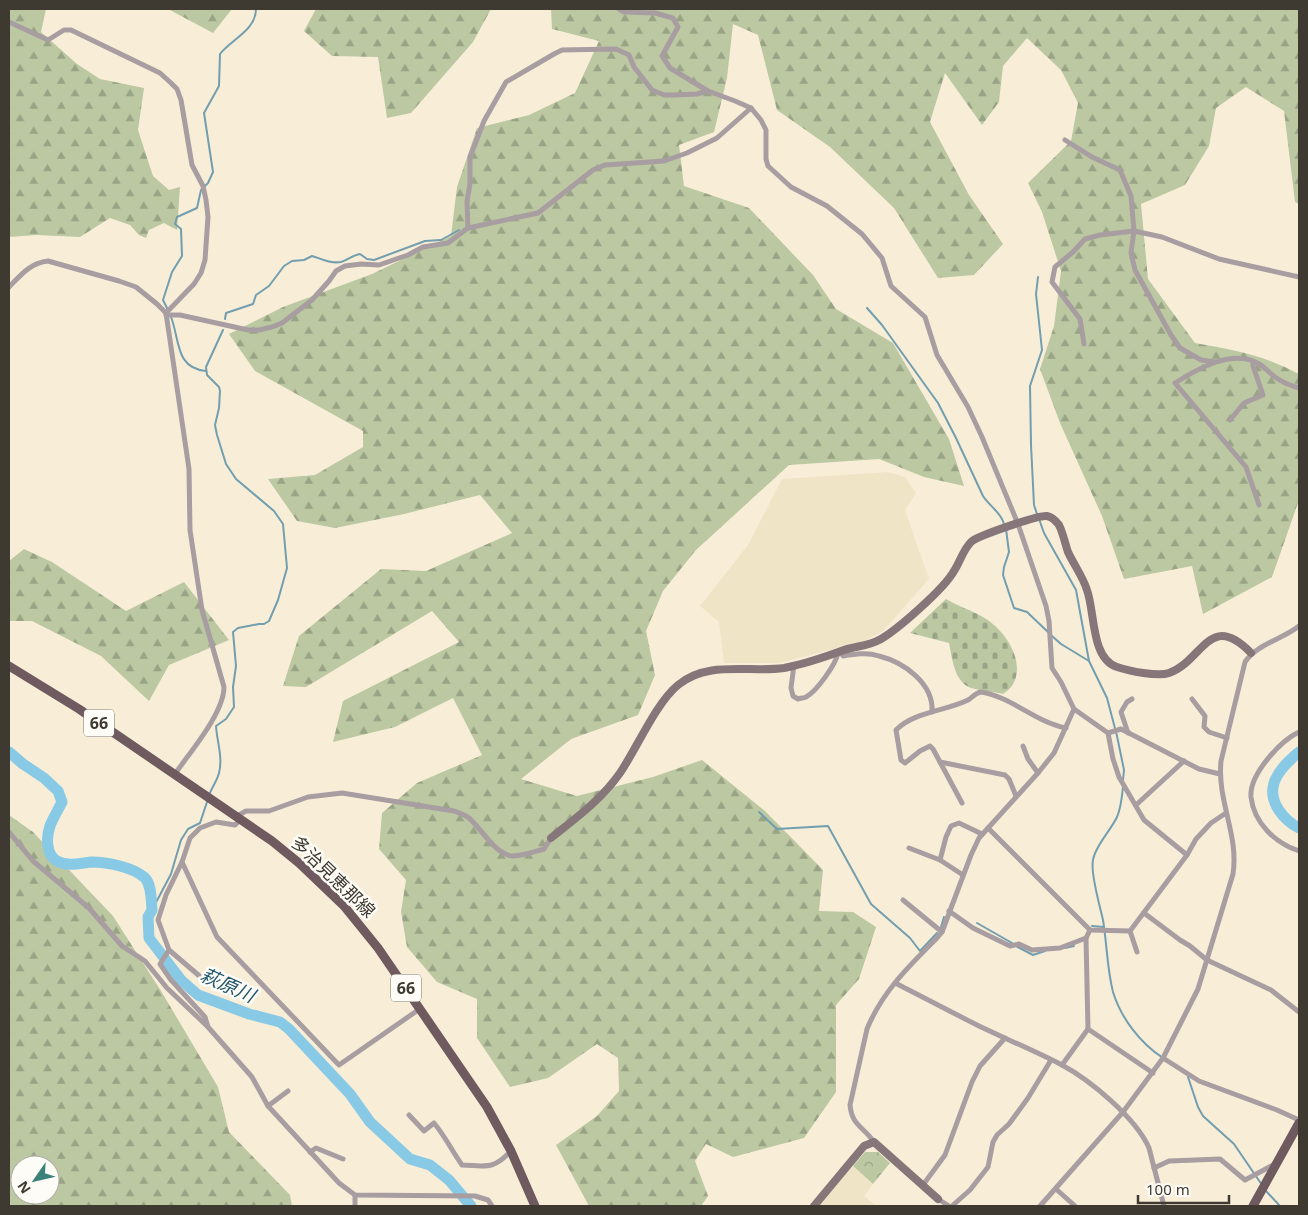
<svg xmlns="http://www.w3.org/2000/svg" width="1308" height="1215" font-family="'Noto Sans','Noto Sans JP',sans-serif">
<defs>
<pattern id="forest-firs" width="22" height="20" patternUnits="userSpaceOnUse" patternTransform="scale(1.25)"><rect width="22" height="20" fill="#bbc8a2"/><path d="M5 1l3.5 6h-7zM16 11l3.5 6h-7z" fill="#99a385"/></pattern>
<pattern id="cemetery-stones" width="16" height="16" patternUnits="userSpaceOnUse" patternTransform="scale(1.25)"><rect width="16" height="16" fill="#bbc8a2"/><path d="M2 7V4a2 2 0 0 1 4 0v3zM10 15v-3a2 2 0 0 1 4 0v3z" fill="#99a385"/></pattern>
<pattern id="park-crowns" width="20" height="18" patternUnits="userSpaceOnUse" patternTransform="scale(1.25)"><rect width="20" height="18" fill="#bbc8a2"/><path d="M2 6a3 3 0 1 1 6 0M12 15a3 3 0 1 1 6 0" fill="none" stroke="#99a385"/></pattern>
</defs>
<rect width="100%" height="100%" fill="#f8eed8"/>
<g fill="#f0e4c6">
<path d="M888 472 905 477 916 493 905 510 929 579 883 631 862 642 779 663H724L719 622 700 606 748 545 782 479Z"/>
<path d="M853 1166 873 1184 864 1196 876 1206 818 1205Z"/>
</g>
<g fill="url(#forest-firs)" fill-rule="evenodd">
<path d="M9 9H46L41 32 77 64 100 79 144 88 138 130 153 176 169 190 180 187 177 230 164 223 149 230 146 238 139 235 130 225 110 218 80 237 36 235 9 237Z"/>
<path d="M168 9H232L213 33Z"/>
<path d="M316 9H491L473 42 411 113 387 118 378 57 332 56 304 31Z"/>
<path d="M551 9H1299V204L1295 202 1284 111 1246 87 1216 108 1209 146 1185 185 1141 204 1148 279 1195 343C1235 350 1263 355 1299 374V500L1272 577 1203 614 1192 566 1124 579 1102 516 1060 423 1040 369 1054 326 1061 271 1042 212 1028 183 1071 141 1078 103 1061 70 1027 38 1003 66 999 102 982 125 945 73 930 122 969 195 1003 244 974 275 938 278 894 208 830 147 777 110 758 35 733 24 727 78 714 132 679 145 684 186 749 208 813 275 836 309 893 343 949 439 964 486 924 477 879 459 789 465 696 550 663 591 646 631 655 675 638 715 571 739 521 779 577 796 653 777 702 760 765 811 823 870 819 911 853 912 876 927 859 979 836 1005V1092L804 1138 733 1157 706 1144 695 1161 708 1196 701 1206H589L556 1145 597 1116 619 1091 618 1058 597 1044 548 1078 510 1087 477 1038V999L437 982 407 947 401 912 406 880 379 849 382 813 417 783 482 755 453 698 395 727 333 742 343 701 459 642 432 611 306 687 283 686 299 636 381 569 426 571 512 533 480 495 404 514 335 528 297 521 268 479 315 475 363 447V431L255 371 229 334 283 307 372 274 451 236 457 187 477 128 529 115 575 93 599 41 552 29Z"/>
<path d="M24 549 52 562 126 611 184 582 229 640 169 665 149 701 101 656 32 621H9V561Z"/>
<path d="M9 815 33 832 113 916 161 991 218 1087 229 1132 290 1195 292 1206H9ZM20 1165H50V1195H20Z"/>
</g>
<path fill="url(#cemetery-stones)" d="M946 599C958 606 970 610 981 616 1000 626 1017 648 1017 669 1016 682 1013 687 1003 694 992 691 981 691 971 688 954 682 952 657 949 643L910 633Z"/>
<path fill="url(#park-crowns)" d="M865 1152H878L890 1163 873 1184 853 1166Z"/>
<g fill="none" stroke-linecap="round" stroke-linejoin="round">
<g stroke="#729eaf" stroke-width="2">
<path d="M867 308 882 325 938 403 956 438 983 496C990 507 1001 512 1004 524"/>
<path d="M168 310 163 300 172 272 182 256 181 229 175 224 177 217 197 208 201 190 208 183 213 172 204 113 219 86 220 54C232 39 256 30 256 9"/>
<path d="M171 317C180 340 175 368 206 371"/>
<path d="M225 319 226 313 253 304 256 295 269 286 284 266 292 261 304 260 312 256C322 259 331 264 341 262 348 260 353 255 360 254L367 259 374 260 425 241 441 240 459 230"/>
<path d="M1037 514 1034 505 1031 445 1030 386 1042 350 1036 294 1038 277"/>
<path d="M1039 519 1044 533 1076 590 1089 661 1107 698 1117 736 1124 770 1123 780"/>
<path d="M1006 529 1009 552 1004 567 1003 575 1014 608 1027 612 1049 633"/>
<path d="M1052 636 1061 644 1089 661"/>
<path d="M1123 787C1122 797 1121 808 1117 817 1111 830 1095 846 1093 860 1090 873 1100 906 1103 920 1107 944 1107 969 1113 992 1121 1018 1140 1043 1163 1058"/>
<path d="M209 795C212 787 217 781 219 773 223 757 217 742 216 726L226 719 234 707 233 687 236 666 233 632 238 628 259 624H264L269 621 278 600 287 568 283 524 274 511 236 479 226 464 217 435 215 425 219 408 220 391 219 387 207 375 206 367 223 330"/>
<path d="M759 812 777 829 828 826 871 904 910 938 920 951 937 933"/>
<path d="M152 910 171 874 181 840 188 829 200 823 208 799"/>
<path d="M977 923 1012 943"/>
<path d="M1092 926 1104 927"/>
<path d="M941 927 944 917"/>
<path d="M1016 946 1033 955 1045 951"/>
<path d="M1065 948 1074 946"/>
<path d="M1188 1077 1198 1107 1203 1116 1234 1144 1262 1185"/>
<path d="M1266 1191 1280 1206"/>
</g>
<g stroke="#88c9e5" stroke-width="11">
<path d="M9 752 23 764 44 778 58 791 62 802C58 810 53 818 50 826 46 837 46 855 57 861 67 867 81 863 92 862 107 862 132 867 144 877 152 884 151 900 152 910L148 917 149 938 181 980 198 995 249 1014 280 1022 289 1029 350 1094 370 1122 410 1159 430 1165 449 1180 471 1206"/>
<path d="M1299 752C1290 760 1278 770 1274 783 1268 802 1284 820 1299 828"/>
</g>
<g stroke="#a89da0" stroke-width="5">
<path d="M619 9 624 12 655 13 673 18 678 27 662 56 670 68 708 91 735 101 751 108 761 120 766 130V159L768 166 791 187 827 206 862 234 882 258 891 286 925 317 937 355 968 407 982 437 1018 524 1046 606 1049 621 1052 668 1061 682 1074 709 1108 733 1113 759 1119 777 1144 820 1187 855"/>
<path d="M9 22 48 40 64 30H71L160 73 171 83 177 89 181 100 192 165 203 186 206 200 208 217 205 260 201 273 194 284 166 313"/>
<path d="M1065 140 1092 157 1120 170 1131 196 1134 231 1131 253 1135 270 1171 335 1180 348 1201 360 1215 362"/>
<path d="M468 228 467 202 470 183V157L484 121 506 82 554 54 562 50 616 49 629 55 634 67 652 90 664 95H675L697 94 708 91"/>
<path d="M9 287C21 275 30 263 48 261L119 281 136 287 157 304 166 313 189 469 190 530 202 610 224 687C224 713 190 752 175 774"/>
<path d="M166 315H180L248 330H259L272 327 282 323 312 300 329 281 336 271 345 266 361 264 379 265 408 255 423 247 448 243 468 228 538 213 593 170 605 165 664 161 687 153 717 138 751 108"/>
<path d="M1084 344 1080 319 1052 282 1055 267 1073 252 1085 239 1100 235 1134 231 1162 237 1219 259 1299 277"/>
<path d="M1230 420 1244 403 1263 395 1253 366V362"/>
<path d="M1259 505 1246 467 1175 383C1197 369 1233 348 1259 364 1266 368 1271 375 1278 379 1284 383 1292 386 1299 388"/>
<path d="M841 652 843 656C855 654 867 652 879 656 903 662 934 683 932 712"/>
<path d="M794 665 791 688 793 696 798 699C800 698 805 698 806 697 817 691 836 664 838 653"/>
<path d="M1192 699 1205 716 1204 727 1209 732 1227 738"/>
<path d="M1299 732C1280 741 1249 775 1251 797 1254 823 1275 843 1299 851"/>
<path d="M1108 733 1121 729 1199 769 1220 774"/>
<path d="M1128 733 1121 712 1127 702 1132 699"/>
<path d="M1023 746 1028 759 1038 773"/>
<path d="M940 762 962 803"/>
<path d="M1016 796 1009 779 1005 775 940 762 933 749 930 746 920 751 905 763 901 760 896 730C913 712 946 711 968 700 973 697 975 693 981 692 1012 697 1035 722 1066 728"/>
<path d="M1136 805 1184 761"/>
<path d="M237 816 246 811H269L308 797 342 793 454 811C459 813 464 814 469 818 481 828 495 855 513 856 523 856 534 852 544 849L551 838"/>
<path d="M988 828 1090 930 1130 931 1187 855 1196 839 1211 823 1226 813"/>
<path d="M9 832 33 861 89 908 122 946 145 961 167 988 207 1026"/>
<path d="M909 848 940 860"/>
<path d="M182 862 217 937 339 1065 421 1008"/>
<path d="M963 875 940 860 946 837 951 826 959 823 982 834"/>
<path d="M903 900 942 932"/>
<path d="M949 911 973 928 1010 946 1019 944 1032 950 1060 948 1086 938"/>
<path d="M1144 913 1180 940 1190 946 1207 960 1271 990 1299 1012"/>
<path d="M1130 931 1137 952"/>
<path d="M169 950 160 964 171 980 205 1017 208 1027 252 1077 268 1106 339 1183 355 1195 475 1196 488 1200 492 1206"/>
<path d="M895 983C923 997 951 1012 979 1026 1006 1039 1035 1051 1062 1065 1090 1080 1136 1118 1149 1148L1164 1206"/>
<path d="M235 995 203 979 169 950 158 920 166 895 182 862 190 838 200 828 216 822 235 825 241 819"/>
<path d="M1088 1029 1153 1073"/>
<path d="M1163 1058 1199 1081 1277 1110 1299 1120"/>
<path d="M1062 1065 1088 1029 1086 938 1090 930"/>
<path d="M268 1106 288 1091"/>
<path d="M409 1115 424 1131 434 1123C445 1136 452 1151 462 1165 487 1166 493 1170 511 1151"/>
<path d="M874 1142C863 1126 852 1126 850 1105L867 1029C882 992 909 966 937 938L942 932 971 855 979 838 1038 773 1054 753 1074 709"/>
<path d="M310 1152 316 1148 343 1159"/>
<path d="M1154 1168 1169 1161 1220 1159 1245 1180 1275 1164"/>
<path d="M923 1185 945 1155 972 1082 980 1066 1005 1038"/>
<path d="M1056 1189 1075 1206"/>
<path d="M355 1195V1206"/>
<path d="M938 1199 949 1206"/>
<path d="M952 1206 970 1190 988 1167 993 1142 997 1135 1009 1124 1028 1098 1051 1060"/>
<path d="M1040 1206 1123 1112 1163 1058 1198 989 1233 874C1239 834 1217 802 1221 761L1245 662C1257 644 1283 639 1299 626"/>
</g>
<g stroke="#86767a" stroke-width="8">
<path d="M551 838C576 818 601 800 620 773 637 748 656 703 678 685 708 660 749 673 784 668 805 664 825 657 844 650 857 646 869 646 881 639 898 629 944 589 954 571 960 562 963 550 971 542 977 536 1038 515 1047 516 1052 517 1056 521 1059 525 1063 533 1065 543 1068 552 1074 565 1083 577 1087 590 1095 612 1091 659 1117 667 1129 671 1158 677 1169 673 1203 661 1209 610 1251 653"/>
<path d="M814 1206 864 1146 874 1142 938 1199"/>
</g>
<g stroke="#6e5a5f" stroke-width="9">
<path d="M9 666 79 709 272 841 299 863 344 906 378 948 487 1107 511 1151 535 1206"/>
<path d="M1253 1206 1299 1123"/>
</g>
</g>
<g text-anchor="middle" stroke-width="5" stroke-linejoin="round" paint-order="stroke">
<g fill="#fefcf7" stroke="#78746c" stroke-width="1">
<rect x="84" y="709.5" width="30" height="27" rx="4"/>
<rect x="391" y="974.5" width="30" height="27" rx="4"/>
</g>
<g font-size="16" font-weight="bold" fill="#3e3a31">
<text x="99" y="729">66</text>
<text x="406" y="994">66</text>
</g>
<g font-size="18" fill="#3e3a31" stroke="#fefcf7">
<text transform="translate(333 877) rotate(44)" y="6">多治見恵那線</text>
</g>
<g font-size="19" font-style="italic" fill="#22576b" stroke="#fefcf7">
<text transform="translate(228 985) rotate(24)" y="7">萩原川</text>
</g>
</g>
<rect width="1308" height="1215" fill="none" stroke="#3e3a31" stroke-width="20"/>
<g transform="translate(35 1180) rotate(236)"><circle r="24" fill="#fefcf7" stroke="#b1aea8"/>
<path d="M0-4L9 19L0 12L-9 19Z" fill="#3c827a"/>
<text y="-8" font-size="14" font-weight="bold" text-anchor="middle" fill="#3e3a31">N</text>
</g>
<path d="M1138 1195v8h91v-8" fill="none" stroke="#3e3a31" stroke-width="2.5"/>
<text x="1146" y="1195" font-size="15" fill="#3e3a31" stroke="#fefcf7" stroke-width="4" paint-order="stroke">100 m</text>
</svg>
